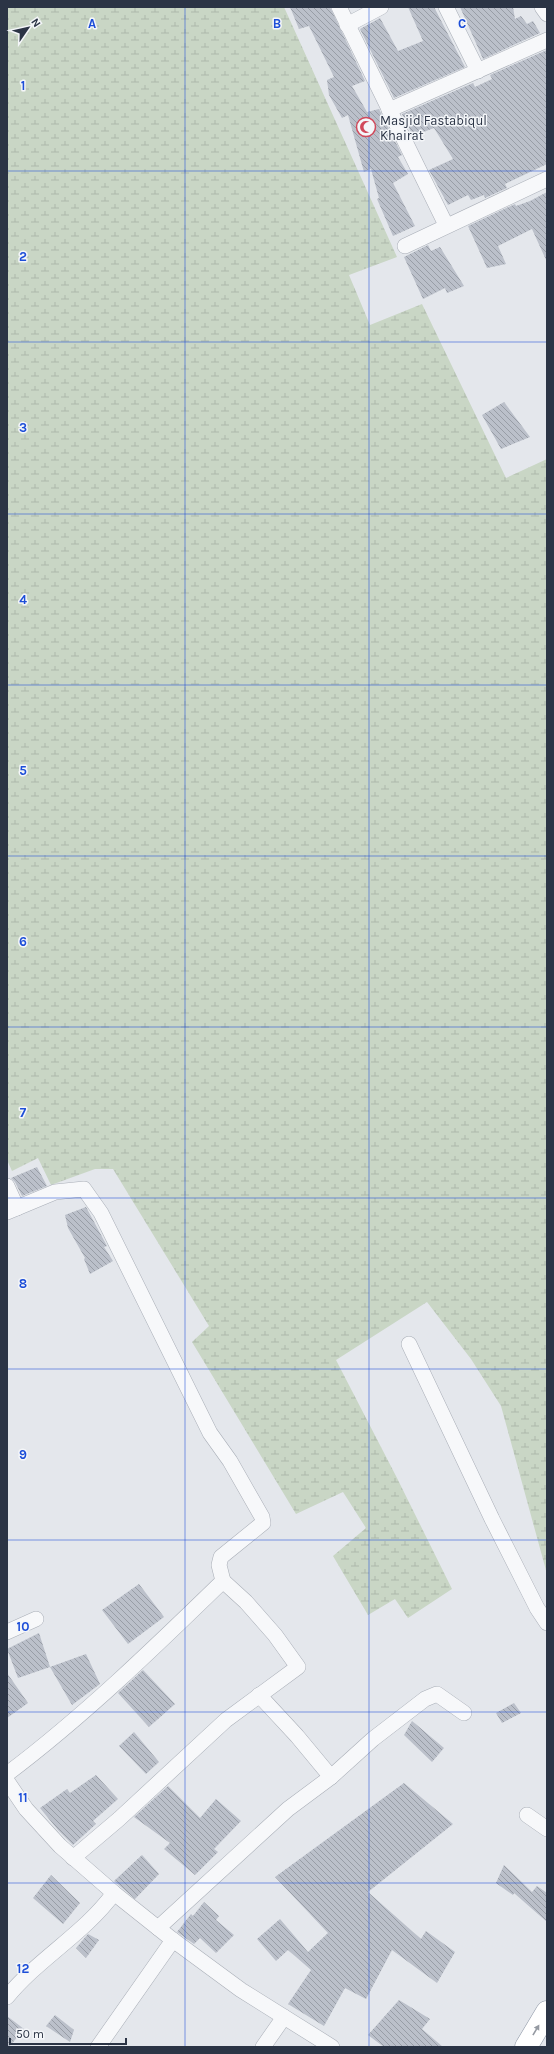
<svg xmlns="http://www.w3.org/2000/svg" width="554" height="2054" font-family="Karla,sans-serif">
<defs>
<pattern id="wetland-marsh" width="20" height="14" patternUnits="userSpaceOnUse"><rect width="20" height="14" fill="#c9d6c5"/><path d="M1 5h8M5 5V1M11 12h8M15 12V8" fill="none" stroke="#adb8ab"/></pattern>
<pattern id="building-back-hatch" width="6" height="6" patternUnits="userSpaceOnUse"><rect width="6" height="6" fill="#bbc0ca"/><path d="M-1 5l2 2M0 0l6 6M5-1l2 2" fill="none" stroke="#989da6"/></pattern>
</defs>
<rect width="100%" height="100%" fill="#e4e7ec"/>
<path fill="url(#wetland-marsh)" d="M7 7H284L397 257 349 275 370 325 422 304 506 478 547 459V1574L501 1406 471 1359 427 1302 336 1360 397 1478 452 1589 408 1618 395 1599 368 1615 333 1556 366 1528 343 1492 296 1514 192 1342 209 1326 113 1169H95L51 1185 38 1158 12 1171 7 1160Z"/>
<g fill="url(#building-back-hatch)">
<path d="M290 7H330L365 81 352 86 367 112 379 109 402 155 398 157 408 174 393 183 415 226 393 236 377 199 379 198 371 169 364 172 348 115 342 118 329 95 327 80 334 77 309 26 299 29Z"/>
<path d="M408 7H434L465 67 394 98 360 29 380 18 398 51 423 41Z"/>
<path d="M460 7H513L515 19 521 16 527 24 533 21 540 33 483 59Z"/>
<path d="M547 50V164L505 184 507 188 485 198 484 195 471 200 468 195 448 205 429 170 453 159 434 128 413 136 402 114 473 83 475 87 492 79 490 75Z"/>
<path d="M547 192V262L532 229 498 246 506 264 487 268 468 226 515 204 516 206 530 201Z"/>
<path d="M428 245 431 251 440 247 464 286 447 293 445 288 423 299 404 257Z"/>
<path d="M504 402 530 437 501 449 482 415Z"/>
<path d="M37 1167 47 1186 22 1196 15 1182 11 1178Z"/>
<path d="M86 1207 107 1246 104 1247 113 1261 90 1274 84 1259 85 1258 68 1228 65 1215Z"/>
<path d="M139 1584 164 1617 128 1644 102 1610Z"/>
<path d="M39 1633 50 1667 18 1678 7 1649Z"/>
<path d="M86 1654 100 1684 72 1705 50 1667Z"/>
<path d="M143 1670 175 1704 149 1727 118 1693Z"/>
<path d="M7 1673 28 1703 7 1718Z"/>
<path d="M514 1703 521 1713 502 1723 496 1713Z"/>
<path d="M412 1721 444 1748 432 1762 404 1735Z"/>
<path d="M134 1732 159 1762 146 1774 119 1746Z"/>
<path d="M96 1775 118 1799 93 1821 96 1824 73 1845 58 1830 40 1808 67 1789 70 1793Z"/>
<path d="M404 1783 453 1824 368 1892 421 1939 426 1931 455 1952 437 1983 392 1950 366 1999 345 1988 324 2026 288 2004 311 1970 288 1950 276 1961 257 1939 280 1919 308 1952 328 1933 275 1877Z"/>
<path d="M168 1786 200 1818 216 1799 241 1821 214 1849 218 1852 195 1875 164 1849 170 1843 134 1817Z"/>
<path d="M142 1855 159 1874 135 1899 114 1881Z"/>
<path d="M504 1865 532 1892 537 1886 547 1893V1922L514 1893 513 1895 496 1883Z"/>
<path d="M51 1875 80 1903 63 1924 33 1898Z"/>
<path d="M204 1902 219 1916 216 1920 234 1935 216 1953 200 1938 194 1944 177 1932 191 1914 193 1916Z"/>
<path d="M88 1934 99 1940 86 1958 76 1948Z"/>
<path d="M399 2000 430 2019 422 2029 443 2047H384L368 2035Z"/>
<path d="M55 2015 74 2030 70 2042 46 2026Z"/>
<path d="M7 2016 24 2029 9 2047H7Z"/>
</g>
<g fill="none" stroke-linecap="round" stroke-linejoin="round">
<defs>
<g id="minor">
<path d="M339 7 446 225"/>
<path d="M446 7 478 71"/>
<path d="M542 7 547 14"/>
<path d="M347 25 381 7"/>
<path d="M389 110 547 40"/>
<path d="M405 246 547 179"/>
<path d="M7 1186 17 1208"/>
<path d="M7 1212 55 1192 84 1189 101 1213 210 1433 230 1461 262 1517 263 1523 221 1557 219 1565 223 1581C154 1648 84 1716 7 1774"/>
<path d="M409 1344 492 1519 537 1608 547 1623"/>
<path d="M7 1632 36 1619"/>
<path d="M259 1695 297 1736 331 1777"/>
<path d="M7 1781 26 1809 60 1846 114 1893 173 1940 241 1990 332 2047"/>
<path d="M527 1815 547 1829"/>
<path d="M73 1858 119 1819 226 1720 298 1667 275 1635 246 1602 223 1581"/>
<path d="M158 1928 288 1809 331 1777 373 1739 425 1699 437 1694 464 1713"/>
<path d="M7 1997C39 1958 84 1934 114 1893"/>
<path d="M98 2047 173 1940"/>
<path d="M263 2047 284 2017"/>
</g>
<path id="trunk" d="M526 2047 547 2012"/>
</defs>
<use href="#minor" stroke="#a9aeb7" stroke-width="16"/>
<use href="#trunk" stroke="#8b94a3" stroke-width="23"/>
<use href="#minor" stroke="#f7f8fa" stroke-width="15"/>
<use href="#trunk" stroke="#fff" stroke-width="22"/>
</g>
<defs><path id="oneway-solid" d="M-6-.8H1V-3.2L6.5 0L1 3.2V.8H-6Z"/></defs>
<use fill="#959aa2" href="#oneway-solid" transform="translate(536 2030) rotate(-59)"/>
<path fill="none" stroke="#1d4ed8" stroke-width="1" stroke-opacity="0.55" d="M185 7V2047M369 7V2047M7 171H547M7 342H547M7 514H547M7 685H547M7 856H547M7 1027H547M7 1198H547M7 1369H547M7 1540H547M7 1712H547M7 1883H547"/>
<defs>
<symbol id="mosque-ring" viewBox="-11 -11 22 22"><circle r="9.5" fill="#f4f6f9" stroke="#d1495b" stroke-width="1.5"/><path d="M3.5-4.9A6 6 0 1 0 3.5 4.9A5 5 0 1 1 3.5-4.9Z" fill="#d1495b"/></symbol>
</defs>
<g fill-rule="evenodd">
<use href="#mosque-ring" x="355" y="116" width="22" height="22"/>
</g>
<g text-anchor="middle" stroke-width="3" stroke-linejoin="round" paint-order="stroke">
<g font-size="13" fill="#2b3445" stroke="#f4f6f9" text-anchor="start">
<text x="380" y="125">Masjid Fastabiqul<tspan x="380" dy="15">Khairat</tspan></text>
</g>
</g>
<g font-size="13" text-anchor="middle" font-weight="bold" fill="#1d4ed8" stroke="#f4f6f9" stroke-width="3" stroke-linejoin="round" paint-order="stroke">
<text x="92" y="28">A</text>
<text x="277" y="28">B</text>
<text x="462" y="28">C</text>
<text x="23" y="90">1</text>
<text x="23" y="261">2</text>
<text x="23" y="432">3</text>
<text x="23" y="604">4</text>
<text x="23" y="775">5</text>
<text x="23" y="946">6</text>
<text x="23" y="1117">7</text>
<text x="23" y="1288">8</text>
<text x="23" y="1459">9</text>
<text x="23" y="1631">10</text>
<text x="23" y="1802">11</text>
<text x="23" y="1973">12</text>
</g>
<rect width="554" height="2054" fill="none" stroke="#2b3445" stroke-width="16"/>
<g transform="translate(28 28) rotate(56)" stroke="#f4f6f9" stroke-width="3" paint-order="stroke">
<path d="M0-3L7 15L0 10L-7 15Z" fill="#2b3445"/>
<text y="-6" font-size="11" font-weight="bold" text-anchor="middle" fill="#2b3445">N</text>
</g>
<path d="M10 2038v6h116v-6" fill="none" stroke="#2b3445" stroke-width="2"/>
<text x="16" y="2038" font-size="12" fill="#2b3445" stroke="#f4f6f9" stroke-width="3" paint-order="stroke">50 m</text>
</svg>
